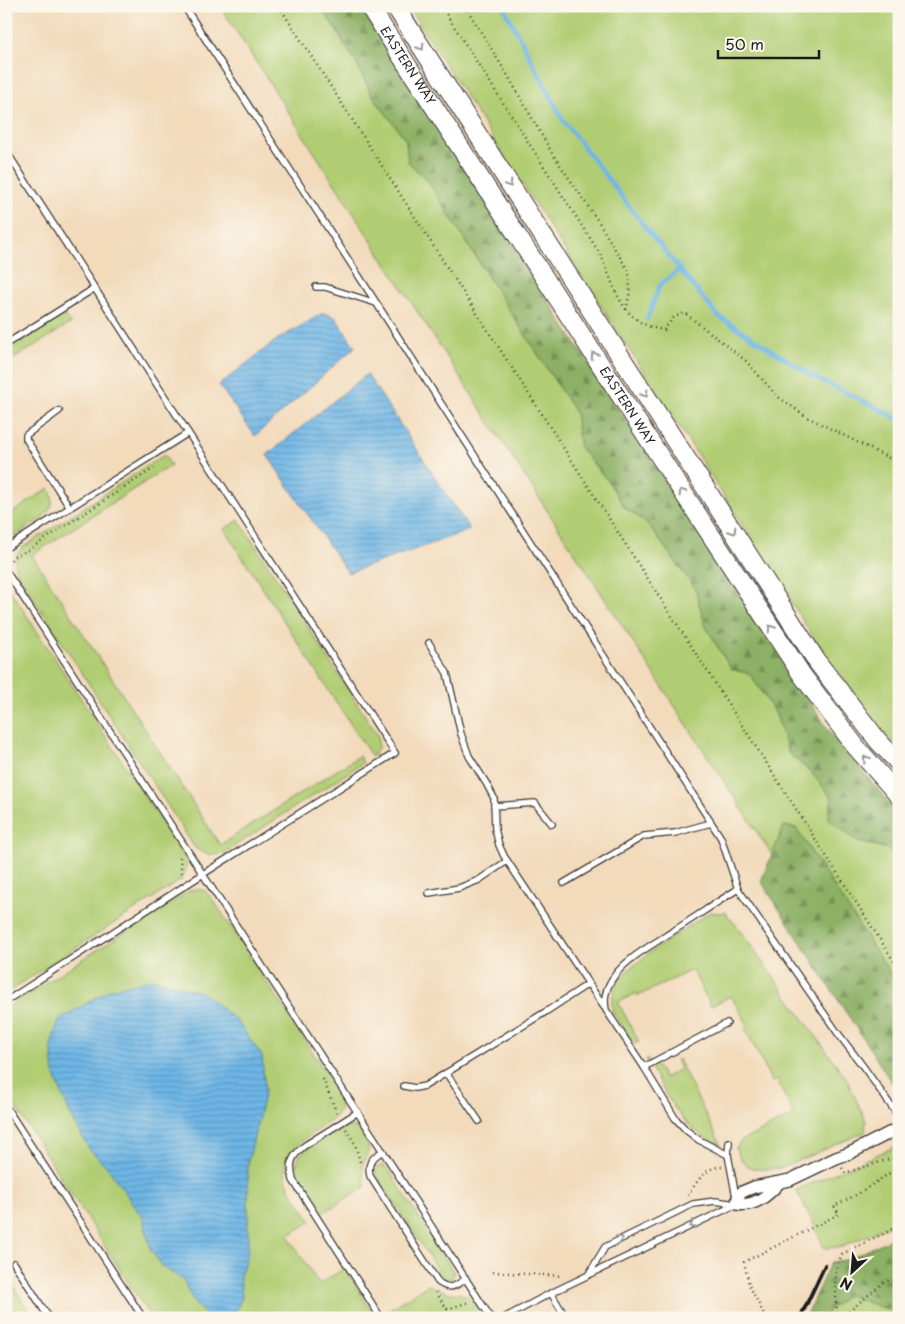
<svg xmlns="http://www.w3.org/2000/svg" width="905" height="1324" font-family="'Playpen Sans',sans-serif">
<defs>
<pattern id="forest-firs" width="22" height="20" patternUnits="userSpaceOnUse" patternTransform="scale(1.25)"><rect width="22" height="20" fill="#8cb065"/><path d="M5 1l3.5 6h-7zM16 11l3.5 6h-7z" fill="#728e52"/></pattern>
<pattern id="water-rules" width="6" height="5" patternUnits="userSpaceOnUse" patternTransform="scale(1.25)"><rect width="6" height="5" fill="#6eb6e6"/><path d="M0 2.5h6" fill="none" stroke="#5a93ba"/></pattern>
</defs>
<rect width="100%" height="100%" fill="#fbf7ec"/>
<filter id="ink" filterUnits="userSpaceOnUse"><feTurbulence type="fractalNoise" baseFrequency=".02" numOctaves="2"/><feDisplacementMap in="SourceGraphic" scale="10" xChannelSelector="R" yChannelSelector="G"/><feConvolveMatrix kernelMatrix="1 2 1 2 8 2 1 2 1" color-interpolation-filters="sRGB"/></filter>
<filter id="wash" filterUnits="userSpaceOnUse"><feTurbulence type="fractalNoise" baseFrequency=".0096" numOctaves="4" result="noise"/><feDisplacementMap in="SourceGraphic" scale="20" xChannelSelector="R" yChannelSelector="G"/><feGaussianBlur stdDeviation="1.12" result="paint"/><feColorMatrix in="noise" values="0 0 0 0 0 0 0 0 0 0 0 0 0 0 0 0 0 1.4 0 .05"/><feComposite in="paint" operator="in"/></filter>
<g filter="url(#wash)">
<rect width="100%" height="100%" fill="#f2dabb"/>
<g fill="#b1cd73" stroke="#667448">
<path d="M220 6H314L326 14 357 64 372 95 406 140 408 162 428 181 499 294 575 412 580 448 608 481 625 508 647 523 695 588 705 625 731 669 750 674 776 714 789 754 811 772 832 798 858 842 886 848 899 861V987L796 828 784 826 772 855 383 259Z"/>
<path d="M408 6H899V750L882 730 817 643 706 468 513 170Z"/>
<path d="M61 316H65L71 323 6 364V352Z"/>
<path d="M164 455 171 465 32 555 220 845 359 756 363 763 224 853C212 856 205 855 195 848L16 571C14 561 16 555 22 548Z"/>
<path d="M49 488C59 508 45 516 30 526 22 531 14 536 6 541V517Z"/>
<path d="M239 520 378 736V748L372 757 224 529Z"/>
<path d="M6 584 186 859C188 869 185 875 178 882L6 993Z"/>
<path d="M198 889 205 891 214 901 339 1093C342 1104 340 1111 333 1119 313 1134 274 1153 288 1184 293 1197 304 1209 311 1221L288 1236 319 1284 345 1268 375 1318H151L6 1092V1008L191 890Z"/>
<path d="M710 912 719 913 726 912 728 917 733 921 846 1078 866 1121 865 1132 784 1167C763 1171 742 1173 736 1148L741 1141 794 1115 777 1080 772 1082 745 1028 748 1025 731 996 711 1006 692 970 638 996 637 993 618 1002 639 1042 634 1044 612 1011V1001L614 990 618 981 626 972 649 953Z"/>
<path d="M646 1059H648L659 1069 664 1078 680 1069 676 1060 678 1059 721 1145C680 1130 667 1095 646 1059Z"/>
<path d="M344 1126C359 1126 372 1135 368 1151 367 1156 364 1161 363 1166 362 1172 365 1180 365 1187L320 1215 296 1170C296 1161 298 1157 304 1151Z"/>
<path d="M899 1145V1221L842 1247 824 1248 814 1224 796 1190Z"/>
<path d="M380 1166H384L388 1169 453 1271 454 1274 451 1279H445L442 1277 376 1174C375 1170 376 1167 380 1166Z"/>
<path d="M899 1235V1318H805L831 1262 847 1260Z"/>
<path d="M6 1275 29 1311 19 1318H9L6 1314Z"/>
<path d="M428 1285 449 1293 462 1294 468 1296 478 1312 477 1318H387L383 1313Z"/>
</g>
<g fill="url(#forest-firs)" stroke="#546640">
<path d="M314 6H360L572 338 829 731 889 803 899 812V861L886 848 858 842 828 819 832 798 811 772 789 754 776 714 750 674 731 669 705 625 695 588 647 523 625 508 608 481 580 448 575 412 499 294 428 181 408 162 406 140 372 95 357 64 326 14Z"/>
<path d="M784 826 796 828 899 987V1090L890 1080 761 881Z"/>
<path d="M899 1235V1280L897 1282 899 1283V1313C894 1313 892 1311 887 1309 874 1305 861 1300 848 1295L828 1310 826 1318H805L831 1262 847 1260Z"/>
</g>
<g fill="url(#water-rules)" stroke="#456981">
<path d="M323 313 335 317 355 347 255 436 219 385 275 341Z"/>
<path d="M367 374 470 530 348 573 267 455Z"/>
<path d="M153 979 203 993 237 1021 262 1056 265 1091 248 1163V1252L240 1276 242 1298 232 1318H209L194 1303 184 1281 163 1267 151 1250 143 1218 107 1167 89 1149 70 1114 54 1073 51 1045 59 1020 110 989Z"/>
</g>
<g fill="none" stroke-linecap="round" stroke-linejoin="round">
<g stroke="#6eb6e6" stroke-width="4.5">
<path d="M503 6 563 120 645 227 717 315 814 377 899 419"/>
<path d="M647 319 660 285 680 269"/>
</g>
</g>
</g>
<g filter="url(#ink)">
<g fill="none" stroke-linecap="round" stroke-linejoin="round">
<defs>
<g id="lane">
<path d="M184 6 377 304 721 838 738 889C714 904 691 920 667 935 649 947 622 961 611 981 605 991 604 999 606 1010L644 1067 675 1118 686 1130 699 1140 728 1155"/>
<path d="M6 151 395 753 203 874 6 1001"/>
<path d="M316 287H325L376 303"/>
<path d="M6 344 95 288"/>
<path d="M59 411 26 435V439L70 508"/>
<path d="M6 548 188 433"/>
<path d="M6 571 491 1318"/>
<path d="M429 643 447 673 461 734 469 756 486 783 494 798 495 829 499 845 504 856 604 1007"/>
<path d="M494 806 535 803 552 824"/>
<path d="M564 883 644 836 675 833 711 823"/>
<path d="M738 889 837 1032 865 1069 899 1117"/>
<path d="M429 893 459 888 479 880 507 861"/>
<path d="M644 1067 727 1023"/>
<path d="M446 1073 479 1121"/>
<path d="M404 1086 415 1088 425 1086 547 1011 588 984"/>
<path d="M6 1107 143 1318"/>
<path d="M358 1112 304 1146C291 1157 289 1163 293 1180L381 1318"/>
<path d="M729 1142 728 1155 736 1197"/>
<path d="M383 1151C372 1158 367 1162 370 1176L438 1282C451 1291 454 1286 466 1279"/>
<path d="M14 1263 49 1318"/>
<path d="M589 1274 605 1247 693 1204 715 1201 736 1204"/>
<path d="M551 1293 566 1318"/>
<path d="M504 1318 551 1293 737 1204"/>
</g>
<path id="street" d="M779 1183C767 1196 755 1207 737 1204L738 1197 742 1192 754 1187 790 1180 836 1158 850 1153 899 1128"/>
<g id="primary">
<path id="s1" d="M369 6 673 477 802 675 856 747 899 796"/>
<path d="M395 6 818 663 879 742 899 763"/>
</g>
</defs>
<use href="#lane" stroke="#3c3834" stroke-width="8"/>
<use href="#street" stroke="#3c3834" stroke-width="14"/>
<use href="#primary" stroke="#3c3834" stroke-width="20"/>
<g stroke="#3c3834" stroke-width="2.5" stroke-dasharray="1 4" stroke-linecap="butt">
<path d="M279 6 899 969"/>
<path d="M441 6 602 257C616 291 622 324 664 330L674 317 685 313 746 361 777 396 807 417 899 463"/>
<path d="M465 6 508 76 552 153 598 221 629 272 630 292 626 310"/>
<path d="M8 564 14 556 27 551 154 468"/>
<path d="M180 857 182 877"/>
<path d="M323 1079 338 1116"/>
<path d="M346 1129 355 1144 360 1162"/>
<path d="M842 1168 845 1173 899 1156"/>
<path d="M688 1195C694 1186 703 1171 714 1168 717 1167 720 1167 723 1167"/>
<path d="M493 1272 563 1276"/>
<path d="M436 1292 452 1318"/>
<path d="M447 1309 469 1302"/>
<path d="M766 1318 749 1285 744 1262 839 1214 834 1206 858 1194 899 1167"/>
<path d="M837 1318 835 1277 838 1263 842 1254 899 1226"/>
<path d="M841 1318 885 1281 899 1280"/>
</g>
<use href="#lane" stroke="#fff" stroke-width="5.5"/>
<use href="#street" stroke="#fff" stroke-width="11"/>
<use href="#primary" stroke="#fff" stroke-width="18"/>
<path stroke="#1c1c1c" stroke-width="4" d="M800 1318 825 1265"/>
</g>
<defs><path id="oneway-chevron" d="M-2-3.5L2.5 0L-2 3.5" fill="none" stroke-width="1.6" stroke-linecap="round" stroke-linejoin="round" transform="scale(1.25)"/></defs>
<g stroke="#999">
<use href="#oneway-chevron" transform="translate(421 47) rotate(57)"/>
<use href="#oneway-chevron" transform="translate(509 184) rotate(57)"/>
<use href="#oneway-chevron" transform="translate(594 355) rotate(-123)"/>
<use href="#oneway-chevron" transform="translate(645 394) rotate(57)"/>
<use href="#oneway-chevron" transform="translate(682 492) rotate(-123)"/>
<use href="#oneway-chevron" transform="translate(733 531) rotate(57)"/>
<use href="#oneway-chevron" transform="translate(771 628) rotate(-123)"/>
<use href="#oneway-chevron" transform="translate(866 759) rotate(-131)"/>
<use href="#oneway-chevron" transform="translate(693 1225) rotate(154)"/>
<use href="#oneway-chevron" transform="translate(620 1239) rotate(-26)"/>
</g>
</g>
<g text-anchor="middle" stroke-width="5" stroke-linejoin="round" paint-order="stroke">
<g font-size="12" fill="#1c1c1c" stroke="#fbf7ec">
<text dy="4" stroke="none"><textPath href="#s1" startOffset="71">EASTERN WAY</textPath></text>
<text dy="4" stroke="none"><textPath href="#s1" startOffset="476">EASTERN WAY</textPath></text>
</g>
</g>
<rect width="905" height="1324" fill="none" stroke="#fbf7ec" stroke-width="25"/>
<g transform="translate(852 1272) rotate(206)" stroke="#fbf7ec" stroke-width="4" paint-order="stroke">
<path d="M0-4L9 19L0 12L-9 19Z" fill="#1c1c1c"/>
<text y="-8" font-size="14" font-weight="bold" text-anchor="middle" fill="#1c1c1c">N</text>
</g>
<path d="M718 50v8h101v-8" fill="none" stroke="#1c1c1c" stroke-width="2.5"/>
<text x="725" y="50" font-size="15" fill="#1c1c1c" stroke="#fbf7ec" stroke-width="4" paint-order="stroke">50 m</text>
</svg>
